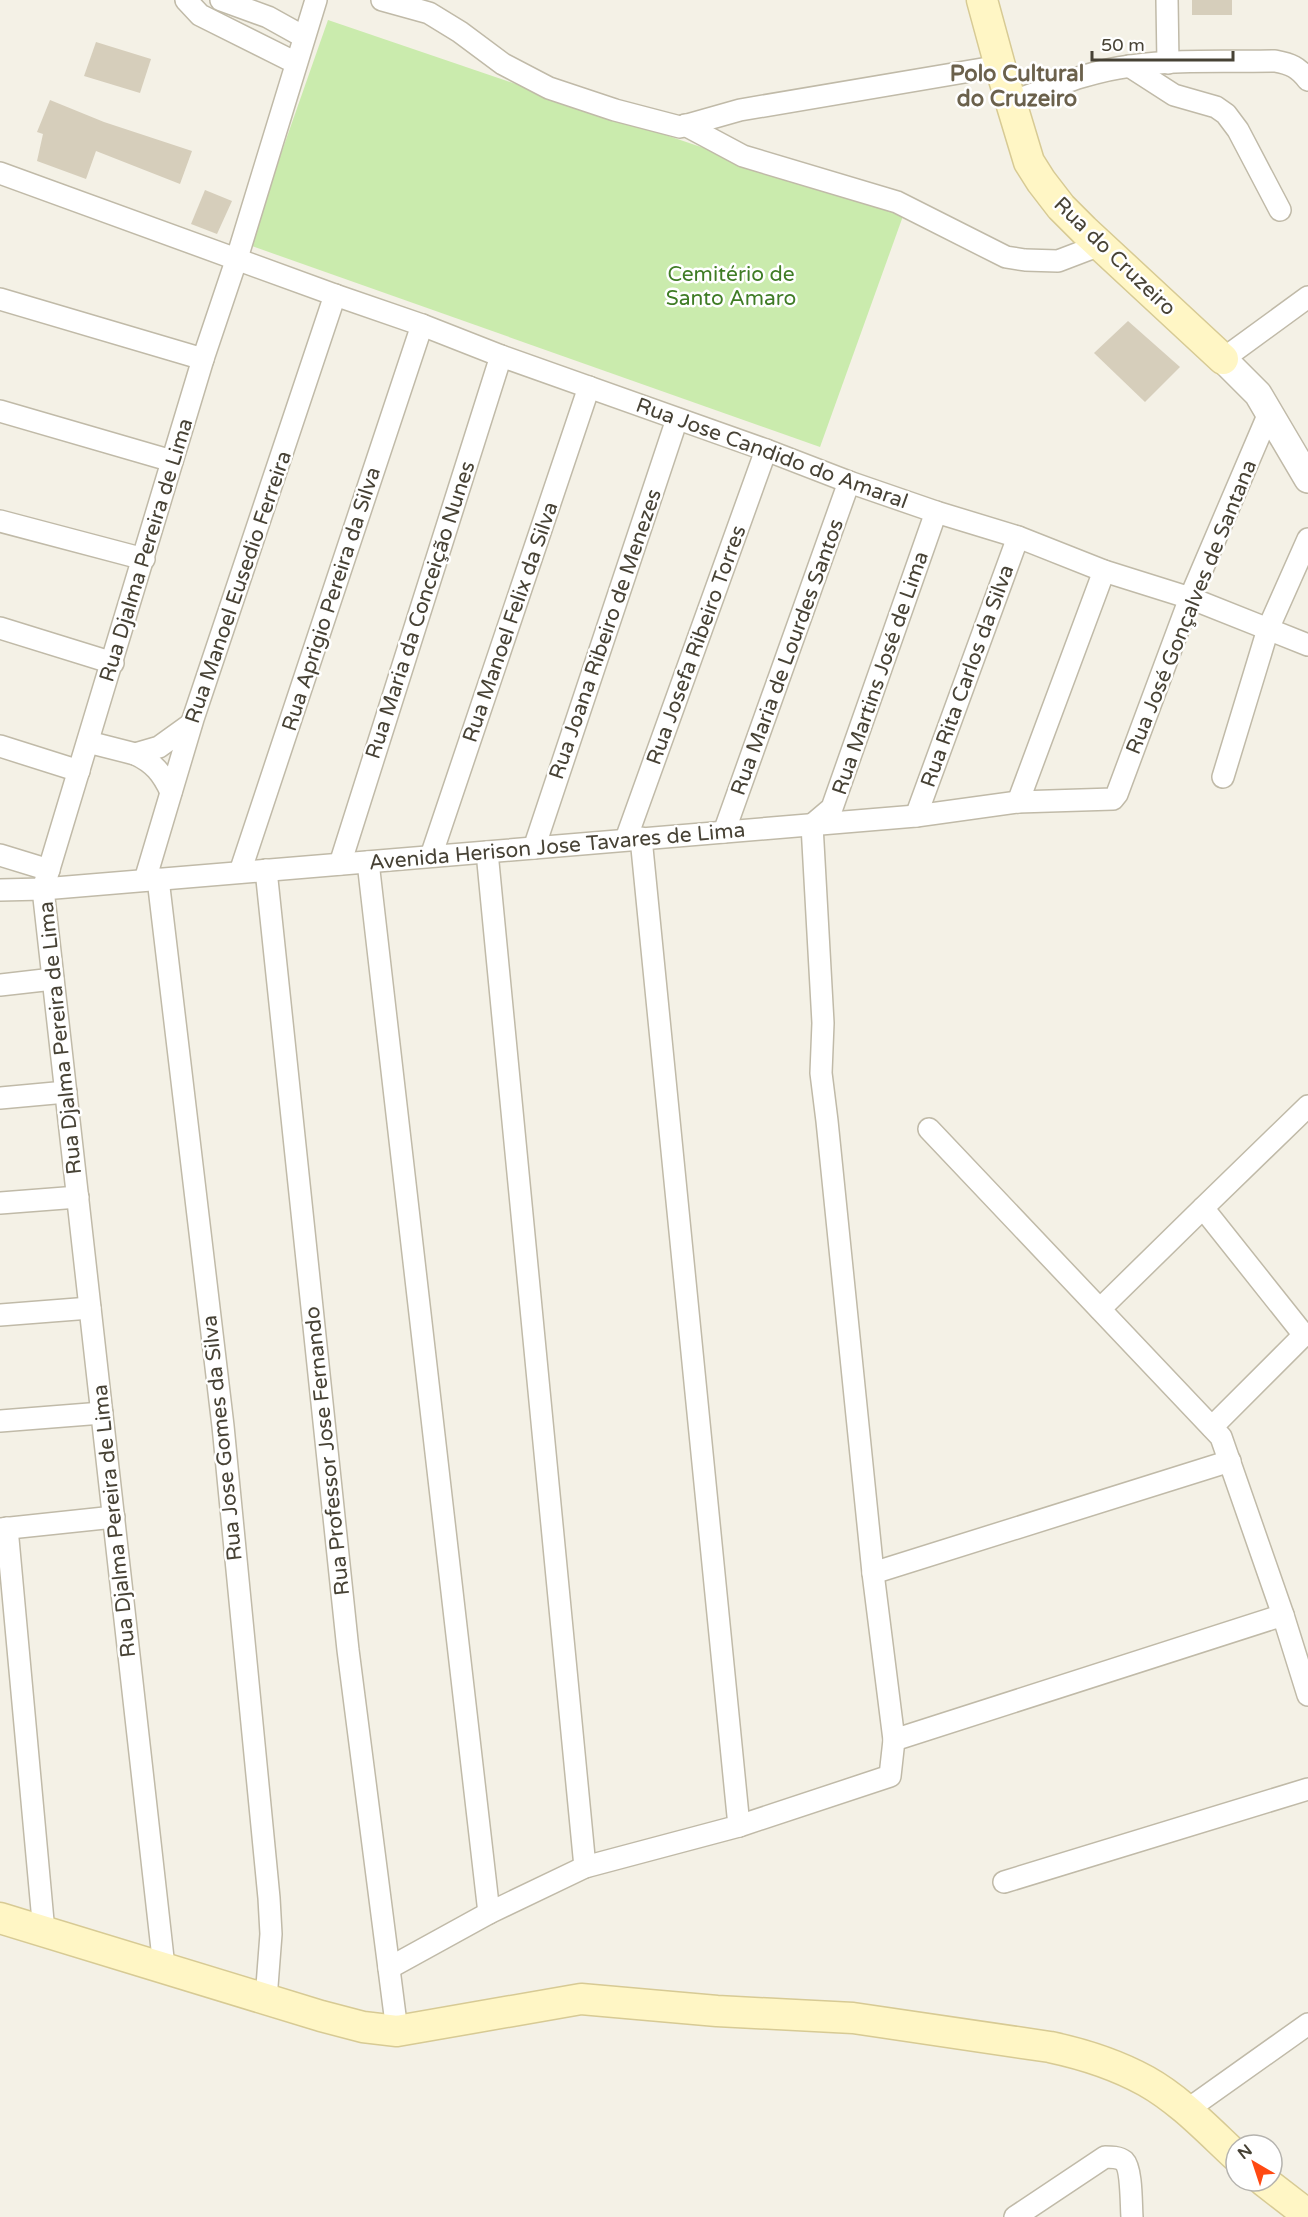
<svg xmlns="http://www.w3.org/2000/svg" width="1308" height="2217" font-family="'Varela Round',sans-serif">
<rect width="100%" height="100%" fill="#f4f1e6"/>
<path fill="#caebad" d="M328 20 903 216 820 447 249 245Z"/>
<g fill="#d6cebb">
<rect x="1192" y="0" width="40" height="15"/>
<path d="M96 42 151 59 140 93 84 76Z"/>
<path d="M50 100 104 122 192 151 180 184 96 151 86 179 37 161 43 134 37 132Z"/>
<path d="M205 190 232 201 217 234 191 224Z"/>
<path d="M1128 321 1180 367 1145 402 1094 353Z"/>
</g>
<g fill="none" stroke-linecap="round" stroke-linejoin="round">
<defs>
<g id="minor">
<path d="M186 0 200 15 296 63"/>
<path d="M221 0 268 17 304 37"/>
<path d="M382 0 429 13 460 32 503 64 549 88 615 110 680 127 740 110 1000 66"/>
<path d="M1167 0 1168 63"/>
<path d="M1129 66 1174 95 1216 107 1226 114 1238 130 1280 210"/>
<path d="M1011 102C1050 88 1089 71 1131 66 1178 59 1227 62 1275 61 1291 64 1298 67 1308 80"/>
<path d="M685 125 743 156 897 202 1006 257 1025 260 1058 261 1100 245"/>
<path d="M0 173 335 295 422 325 501 356 766 450 849 482 936 512 1018 537 1104 571 1190 598 1308 645"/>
<path d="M0 299 203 359"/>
<path d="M1223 359 1308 297"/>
<path d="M0 411 172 461"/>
<path d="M0 521 144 559"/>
<path d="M0 628 113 663"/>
<path d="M88 742 135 754 159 747 191 724"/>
<path d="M0 746 79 771"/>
<path d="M135 754C154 763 162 773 171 792"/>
<path d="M1223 777 1268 629 1308 539"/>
<path d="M1018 802 1104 571"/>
<path d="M916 816 1018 537"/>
<path d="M812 825 832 808 936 512"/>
<path d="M724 832 849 482"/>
<path d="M626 839 766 450"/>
<path d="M534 848 677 419"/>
<path d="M487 852 585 1867"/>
<path d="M0 855 49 870"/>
<path d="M431 856 589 387"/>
<path d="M368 862 489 1913"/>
<path d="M340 864 501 356"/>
<path d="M266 870 348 1650 397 2031"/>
<path d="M240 872 422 325"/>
<path d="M158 879 223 1426 269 1898 271 1934 266 1999"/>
<path d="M145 880 193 719 335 295"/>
<path d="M0 890 43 889 916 816 1018 802 1113 799 1117 794 1190 598 1269 413"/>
<path d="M0 985 53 979"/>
<path d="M0 1098 66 1092"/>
<path d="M929 1129 1221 1437 1283 1615"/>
<path d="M0 1203 78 1197"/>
<path d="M1100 1309 1203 1208"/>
<path d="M0 1315 90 1308"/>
<path d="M0 1421 102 1413"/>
<path d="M1212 1427 1304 1335 1203 1208 1308 1106"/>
<path d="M7 1528 44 1932"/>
<path d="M0 1529 114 1517"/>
<path d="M873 1573 1230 1461"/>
<path d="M894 1740 1283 1615 1308 1695"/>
<path d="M739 1826 890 1776 894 1740 873 1573 827 1121 821 1073 823 1023 812 825"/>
<path d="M1004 1882 1308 1789"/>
<path d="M164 1967 43 889 203 359 237 258 316 0"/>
<path d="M389 1968 489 1913 585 1867 739 1826 641 838"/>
<path d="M1187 2110 1308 2024"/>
<path d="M1015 2217 1105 2157C1111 2157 1119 2157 1124 2161 1132 2169 1131 2205 1132 2217"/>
</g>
<path id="tertiary" d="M1223 359 1258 394 1308 479"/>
<g id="secondary">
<path d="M982 0 1000 66 1029 162 1041 181 1061 207 1084 230 1223 359"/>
<path d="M0 1918 321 2016 363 2027 397 2031 581 1999 717 2011 853 2018 1050 2047C1083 2054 1117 2065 1146 2081 1180 2100 1208 2130 1236 2156"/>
<path d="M1264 2181 1308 2215"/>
</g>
</defs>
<use href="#minor" stroke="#c0baa8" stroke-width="24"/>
<use href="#tertiary" stroke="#c0baa8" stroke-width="30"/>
<use href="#secondary" stroke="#d7ca94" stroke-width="33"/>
<use href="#minor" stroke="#fff" stroke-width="21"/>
<use href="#tertiary" stroke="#fff" stroke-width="27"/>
<use href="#secondary" stroke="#fff6c5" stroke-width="30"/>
</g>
<g text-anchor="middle" stroke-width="5" stroke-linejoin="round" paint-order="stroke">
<g font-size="21" fill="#474235" stroke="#fff">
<text transform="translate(1115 256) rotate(44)" y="7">Rua do Cruzeiro</text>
<text transform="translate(772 453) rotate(20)" y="7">Rua Jose Candido do Amaral</text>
<text transform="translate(146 550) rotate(-73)" y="7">Rua Djalma Pereira de Lima</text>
<text transform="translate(238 587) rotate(-71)" y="7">Rua Manoel Eusedio Ferreira</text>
<text transform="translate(331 599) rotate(-72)" y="7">Rua Aprigio Pereira da Silva</text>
<text transform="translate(1191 607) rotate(-68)" y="7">Rua José Gonçalves de Santana</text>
<text transform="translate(420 610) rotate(-72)" y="7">Rua Maria da Conceição Nunes</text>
<text transform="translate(510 622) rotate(-71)" y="7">Rua Manoel Felix da Silva</text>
<text transform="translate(605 634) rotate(-71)" y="7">Rua Joana Ribeiro de Menezes</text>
<text transform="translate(696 645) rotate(-70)" y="7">Rua Josefa Ribeiro Torres</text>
<text transform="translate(787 657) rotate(-70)" y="7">Rua Maria de Lourdes Santos</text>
<text transform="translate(880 673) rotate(-71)" y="7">Rua Martins José de Lima</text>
<text transform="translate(967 676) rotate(-70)" y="7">Rua Rita Carlos da Silva</text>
<text transform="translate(557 846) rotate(-5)" y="7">Avenida Herison Jose Tavares de Lima</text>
<text transform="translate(60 1038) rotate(-96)" y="7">Rua Djalma Pereira de Lima</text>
<text transform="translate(222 1438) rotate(-96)" y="7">Rua Jose Gomes da Silva</text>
<text transform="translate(327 1451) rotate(-96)" y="7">Rua Professor Jose Fernando</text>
<text transform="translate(114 1521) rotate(-96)" y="7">Rua Djalma Pereira de Lima</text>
</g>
<g font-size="21" fill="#3f7c25" stroke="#fff">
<text x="731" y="281">Cemitério de<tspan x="731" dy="24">Santo Amaro</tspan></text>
</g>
<g font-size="22" font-weight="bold" fill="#6b614c" stroke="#fff">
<text x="1017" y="81">Polo Cultural<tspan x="1017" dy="25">do Cruzeiro</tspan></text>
</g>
</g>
<g transform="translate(1254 2163) rotate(321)"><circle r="28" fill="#ffffff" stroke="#b5b3ae" stroke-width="1.5"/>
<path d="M0-4.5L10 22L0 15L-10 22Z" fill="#ff4912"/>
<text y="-9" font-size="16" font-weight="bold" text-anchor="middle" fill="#474235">N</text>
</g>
<path d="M1092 51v9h141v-9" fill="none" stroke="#474235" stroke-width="3"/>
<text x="1101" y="51" font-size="18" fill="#474235" stroke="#ffffff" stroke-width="4.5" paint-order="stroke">50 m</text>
</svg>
